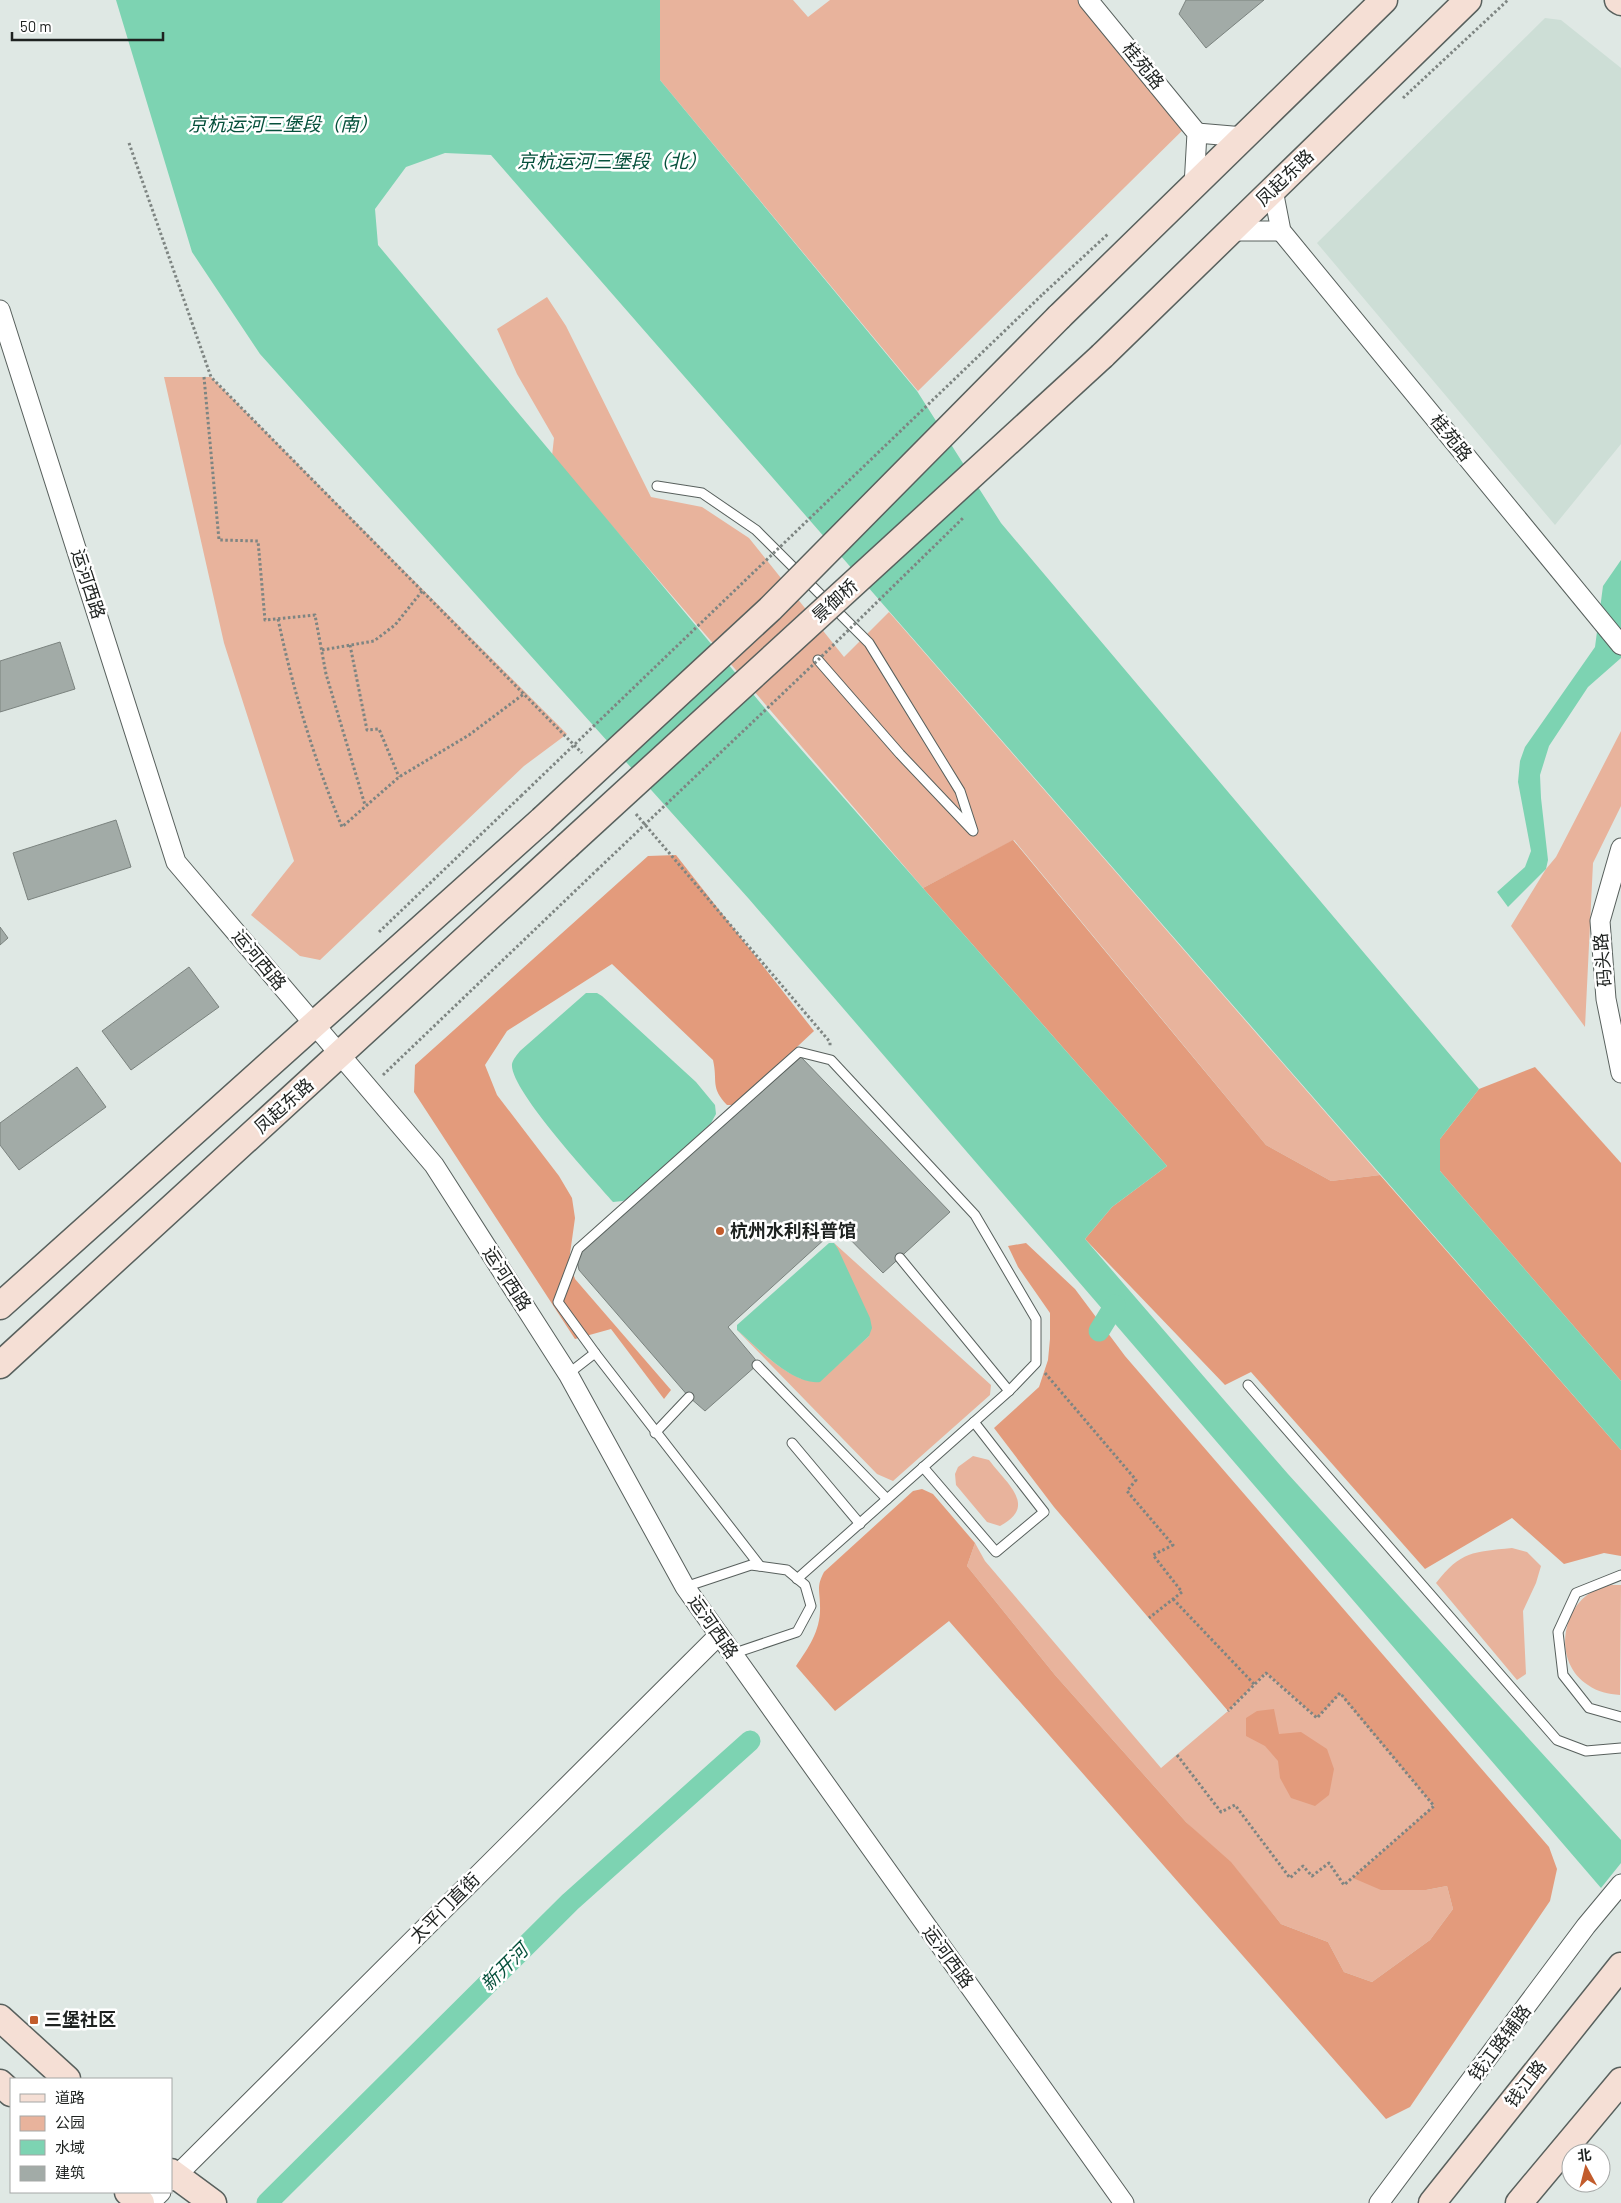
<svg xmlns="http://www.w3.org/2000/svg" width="1621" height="2203" font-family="Barlow,'Noto Sans SC',sans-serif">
<rect width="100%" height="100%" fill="#dfe8e4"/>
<path fill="#cdded6" d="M1545 18 1561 20 1621 68V444L1555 525 1317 243Z"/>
<g fill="#e8b39c">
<path d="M660 0H793L808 17 830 0H1093L1194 119 918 391 660 80Z"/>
<path d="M547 297 566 326 651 497 702 507 749 538 844 657 889 612 1380 1175 1331 1181 1266 1145 1014 840 923 888 552 456 554 438 517 374 497 329Z"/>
<path d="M164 377H211L567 734 524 766 320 960 300 956 251 915 294 861 224 643Z"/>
<path d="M1621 731V806L1593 863 1585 1027 1511 926 1546 869 1556 857Z"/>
<path d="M834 1243 991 1385 990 1395 893 1481 877 1474 737 1330C758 1348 792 1385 820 1381L869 1336Z"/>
<path d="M973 1456 989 1460C1007 1484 1038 1506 1000 1526L987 1522 956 1485 955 1474 958 1467Z"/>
<path d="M975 1543 985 1561 1161 1768 1228 1711 1266 1673 1317 1718 1340 1693 1434 1806 1426 1890 1447 1886 1453 1909 1430 1940 1372 1982 1344 1972 1328 1942 1281 1924 1236 1869 1186 1822 1055 1675 967 1566Z"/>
<path d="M1512 1548 1527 1552 1541 1566 1536 1583 1523 1611 1526 1674 1517 1680 1436 1583C1461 1551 1473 1552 1512 1548Z"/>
<path d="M1611 1585H1621L1620 1695C1608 1694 1598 1692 1588 1685 1554 1663 1560 1610 1593 1591 1598 1588 1606 1587 1611 1585Z"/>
</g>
<g fill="#e39b7c">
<path d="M1013 840 1266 1145 1331 1181 1380 1175 1621 1450V1556L1604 1553 1564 1564 1512 1518 1425 1569 1251 1372 1225 1385 1085 1239 1112 1207 1167 1166 923 888Z"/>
<path d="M676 855 814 1031 735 1105H727C710 1087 718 1082 713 1060L612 964 507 1031 485 1065 497 1095 559 1176 572 1198 575 1218 569 1261 575 1279 671 1390 664 1399 611 1329 575 1339 414 1092 415 1065 648 856Z"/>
<path d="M1535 1067 1621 1163V1381L1440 1171V1139L1479 1089Z"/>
<path d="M1026 1243 1075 1289 1125 1356 1549 1847 1557 1869 1550 1901 1410 2107 1386 2119 949 1621 835 1711 796 1666C809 1647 821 1630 820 1606 820 1591 816 1587 824 1572L913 1491 922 1489 933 1494 975 1543 967 1566 1055 1675 1186 1822 1231 1862 1281 1924 1328 1942 1344 1972 1372 1982 1430 1940 1453 1909 1447 1886 1426 1890H1381L1353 1878 1434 1806 1340 1694 1317 1718 1266 1673 1228 1711 1054 1507 994 1428 1039 1387 1048 1360 1050 1339V1313L1018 1267 1008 1246Z"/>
<path d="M1274 1709 1279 1734 1301 1732 1327 1749 1334 1769 1329 1795 1315 1806 1291 1798 1280 1778 1278 1761 1265 1746 1246 1736V1718L1257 1711Z"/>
</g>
<g fill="#7dd3b2">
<path d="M116 0H660V80L917 391 1001 523 1479 1089 1440 1139V1171L1621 1381V1450L491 155 445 153 406 167 375 209 378 245 763 706 1167 1166 1112 1207 1085 1239 1288 1474 1621 1840V1863L1601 1888 749 899 260 354 192 252Z"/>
<path d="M1621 560V658L1588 687 1549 746 1540 775 1541 798 1548 860 1546 869 1508 907 1497 892 1525 867 1531 851 1518 782 1520 761 1525 747 1595 647 1603 586Z"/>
<path d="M586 993H597L602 996 696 1082 715 1105 716 1114 711 1123 635 1194 623 1201 613 1202C594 1180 509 1089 512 1064 513 1059 517 1055 520 1051Z"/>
<path d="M829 1243H834L838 1249 870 1318 872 1328 869 1336 820 1382C792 1385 758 1348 737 1330V1325Z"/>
</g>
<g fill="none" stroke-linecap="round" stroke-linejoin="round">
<g stroke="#7dd3b2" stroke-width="21">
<path d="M1099 1331 1115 1305"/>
<path d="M267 2203 570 1902 750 1741"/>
</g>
</g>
<g fill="#a2aba7" stroke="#7b837f">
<path d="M1186 0H1264L1206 48 1179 14Z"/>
<path d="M60 642 75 689 0 712V661Z"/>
<path d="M116 820 131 867 28 900 13 853Z"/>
<path d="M0 927 8 938 0 945Z"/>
<path d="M189 967 219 1007 131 1070 102 1031Z"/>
<path d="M801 1057 950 1212 883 1273 838 1227 728 1327 755 1359 757 1365 705 1411 689 1397 579 1270 577 1260 582 1251Z"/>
<path d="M77 1067 106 1107 19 1170 0 1145V1123Z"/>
</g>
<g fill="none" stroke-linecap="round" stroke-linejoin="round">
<defs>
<g id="service">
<path d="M657 486 702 493 756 530 869 643 960 791 973 831 900 754 818 660"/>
<path d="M900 1258 1009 1391"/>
<path d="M595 1353 558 1302 578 1249 799 1052 831 1060 975 1215 1036 1319V1363L1009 1391 797 1579"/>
<path d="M757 1365 887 1499"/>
<path d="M568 1374 595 1353 760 1566"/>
<path d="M1248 1385 1557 1740 1586 1751 1621 1748"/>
<path d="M655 1433 689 1397"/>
<path d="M792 1443 860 1524"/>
<path d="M923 1467 996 1552 1044 1512 974 1422"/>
<path d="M1621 1575 1576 1593 1558 1632 1563 1675 1589 1708 1621 1717"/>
<path d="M685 1587 751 1565 787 1570 805 1585 811 1606 797 1632 732 1654"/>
</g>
<g id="minor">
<path d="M1088 0 1197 133 1194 186"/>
<path d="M1197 133 1244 137"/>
<path d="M1273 190 1281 231 1621 645"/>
<path d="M1231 231H1281"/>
<path d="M0 310 176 862 434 1165 568 1374 685 1587 1124 2203"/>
<path d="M1621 848 1600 921 1606 999 1621 1073"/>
<path d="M171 2181 719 1635"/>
<path d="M150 2203 161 2192"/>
<path d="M1379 2203 1586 1926 1621 1884"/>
</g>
<g id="secondary">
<path d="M1618 0 1621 2"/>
<path d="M1059 317 1384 0"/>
<path d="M1102 356 1468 0"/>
<path d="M0 1306 542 820"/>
<path d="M0 1365 567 846"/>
<path d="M0 2018 67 2079"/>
<path d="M0 2083 11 2093"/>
<path d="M171 2172 213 2203"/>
<path d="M128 2192 141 2203"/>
<path d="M1432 2203 1621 1966"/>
<path d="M1519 2203 1621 2081"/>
</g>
</defs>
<use href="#service" stroke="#58605d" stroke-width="11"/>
<use href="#minor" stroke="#58605d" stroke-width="21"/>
<use href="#secondary" stroke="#58605d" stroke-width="29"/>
<g stroke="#7e8582" stroke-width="3" stroke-dasharray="2.5 2.5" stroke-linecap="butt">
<path d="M1403 98 1508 0"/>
<path d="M129 143 211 377 582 753"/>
<path d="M1043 294 1108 234"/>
<path d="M204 377 219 540 258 541 265 620 315 615 326 674 365 805"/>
<path d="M278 619C293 690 314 759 342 827L399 777 469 735 525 693"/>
<path d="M350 645 367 730 379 729 399 777"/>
<path d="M322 650 374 641 395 625 423 590"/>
<path d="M636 814 830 1042V1047"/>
<path d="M379 932 521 796"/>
<path d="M383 1075 597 870"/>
<path d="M1045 1373 1136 1480 1127 1491 1173 1545 1153 1555 1182 1592 1149 1618"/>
<path d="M1173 1599 1254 1684"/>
<path d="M1177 1755 1221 1812 1235 1805 1290 1878 1303 1866 1312 1876 1329 1863 1344 1885 1434 1806 1340 1693 1317 1718 1266 1673 1228 1711"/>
</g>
<use href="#service" stroke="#fff" stroke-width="9"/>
<use href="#minor" stroke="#fff" stroke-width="19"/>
<use href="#secondary" stroke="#f5dfd5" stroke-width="26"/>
<defs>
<g id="secondary-bridge">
<path d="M542 820 770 609 1059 317"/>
<path d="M567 846 1102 356"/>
</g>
</defs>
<use href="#secondary-bridge" stroke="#58605d" stroke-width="29" stroke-linecap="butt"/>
<g stroke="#7e8582" stroke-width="3" stroke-dasharray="2.5 2.5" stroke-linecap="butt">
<path d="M521 796 1043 294"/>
<path d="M597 870 818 660 964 517"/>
</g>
<use href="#secondary-bridge" stroke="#f5dfd5" stroke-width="26"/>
</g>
<g fill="#c25c2c" stroke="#fff" stroke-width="2">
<circle cx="720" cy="1231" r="5"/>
<rect x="29" y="2015" width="10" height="10" rx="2.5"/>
</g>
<g text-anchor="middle" stroke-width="5" stroke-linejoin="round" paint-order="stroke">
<g font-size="18" fill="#1e2220" stroke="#fff">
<text transform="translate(1143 66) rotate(51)" y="6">桂苑路</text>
<text transform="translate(1285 178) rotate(-44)" y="6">凤起东路</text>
<text transform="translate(1451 438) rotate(51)" y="6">桂苑路</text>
<text transform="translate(88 584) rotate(72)" y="6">运河西路</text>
<text transform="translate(835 601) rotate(-42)" y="6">景御桥</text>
<text transform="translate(259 960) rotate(50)" y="6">运河西路</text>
<text transform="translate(1603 960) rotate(-95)" y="6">码头路</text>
<text transform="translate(284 1106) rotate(-42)" y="6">凤起东路</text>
<text transform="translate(507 1279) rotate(57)" y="6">运河西路</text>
<text transform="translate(713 1627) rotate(55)" y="6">运河西路</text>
<text transform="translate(445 1908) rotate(-45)" y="6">太平门直街</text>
<text transform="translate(948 1957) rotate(54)" y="6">运河西路</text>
<text transform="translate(1500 2043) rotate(-53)" y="6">钱江路辅路</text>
<text transform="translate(1526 2084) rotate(-52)" y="6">钱江路</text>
</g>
<g font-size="18" font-weight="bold" fill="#1e2220" stroke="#fff" text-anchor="start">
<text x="730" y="1237">杭州水利科普馆</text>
<text x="44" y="2026">三堡社区</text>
</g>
<g font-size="19" font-style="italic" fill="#05503b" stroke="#fff">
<text x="283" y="131">京杭运河三堡段（南）</text>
<text x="612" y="168">京杭运河三堡段（北）</text>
<text transform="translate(504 1967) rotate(-45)" y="7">新开河</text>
</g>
</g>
<rect x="10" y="2078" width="162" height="115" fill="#ffffff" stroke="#a5a7a6"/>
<rect x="20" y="2094" width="25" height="8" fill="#f5dfd5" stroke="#a5a7a6"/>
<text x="55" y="2103" font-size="15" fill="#1e2220">道路</text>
<rect x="20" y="2116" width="25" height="15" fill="#e8b39c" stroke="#a5a7a6"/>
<text x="55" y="2128" font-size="15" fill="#1e2220">公园</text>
<rect x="20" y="2140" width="25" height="15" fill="#7dd3b2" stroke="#a5a7a6"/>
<text x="55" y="2153" font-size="15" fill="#1e2220">水域</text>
<rect x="20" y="2166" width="25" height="15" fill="#a2aba7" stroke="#a5a7a6"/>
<text x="55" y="2178" font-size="15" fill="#1e2220">建筑</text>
<g transform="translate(1586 2168) rotate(353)"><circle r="24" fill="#ffffff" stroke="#a5a7a6"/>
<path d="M0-4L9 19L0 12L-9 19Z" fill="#c25c2c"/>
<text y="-8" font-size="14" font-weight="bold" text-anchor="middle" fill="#1e2220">北</text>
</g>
<path d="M12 32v8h151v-8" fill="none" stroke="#1e2220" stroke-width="2.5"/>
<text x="20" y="32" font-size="15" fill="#1e2220" stroke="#ffffff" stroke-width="4" paint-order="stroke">50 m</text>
</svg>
